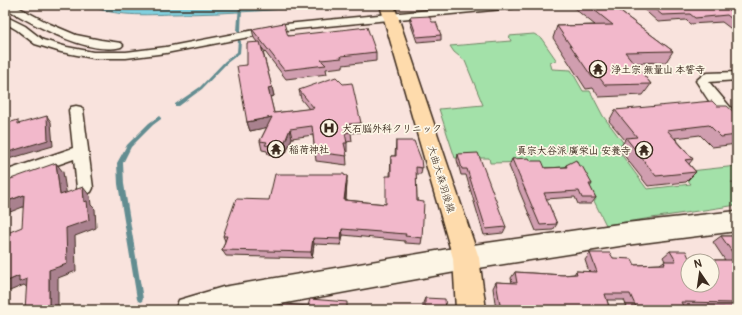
<svg xmlns="http://www.w3.org/2000/svg" width="742" height="315" font-family="Pangolin,'Klee One',sans-serif">
<rect width="100%" height="100%" fill="#f9e3dd"/>
<filter id="ink" filterUnits="userSpaceOnUse"><feTurbulence type="fractalNoise" baseFrequency=".025" numOctaves="2"/><feDisplacementMap in="SourceGraphic" scale="8" xChannelSelector="R" yChannelSelector="G"/><feConvolveMatrix kernelMatrix="1 2 1 2 8 2 1 2 1" color-interpolation-filters="sRGB"/></filter>
<g filter="url(#ink)">
<path fill="#a3e1a9" stroke="#6f8664" d="M534 34 541 38 557 61 550 62 552 69 571 70 583 91H590L603 116 625 145 615 146 647 189 691 184 681 172 737 166V181L731 182 737 188V205L606 225 578 169 543 171 538 162 490 163 489 158H455L439 109 483 105 465 61 454 52 450 46 511 41 509 36Z"/>
<path fill="#80cfdd" stroke="#648d91" d="M89 5H338C283 9 229 14 173 14 145 15 115 17 89 5Z"/>
<g fill="none" stroke-linecap="round" stroke-linejoin="round">
<g fill="#648d91" fill-rule="evenodd">
<path d="M239 5 242 6 241 31 239 32 237 31Z"/>
<path d="M238 40H239L241 41 240 53 227 63 202 89 179 106H175V104L200 87 225 61 237 52Z"/>
<path d="M159 116 161 118V119L153 125 131 147 123 163 124 184 143 299 142 301 140 302 138 301 137 299 118 184 117 163 127 145 149 123Z"/>
</g>
<defs>
<g id="street">
<path d="M5 5H14L50 24 76 35 101 40 121 43 123 45 121 47C88 56 33 24 5 8Z"/>
<path d="M482 5H518L513 8 286 30 166 53 126 58H93L61 52 35 44 17 30 5 23V16L25 26 43 40 67 47 93 52H126L166 47 286 24Z"/>
<path d="M737 72V80L709 82 737 115V129C723 125 704 93 696 81L704 74 708 73Z"/>
<path d="M76 106 81 107 83 110 93 188 91 192 85 194 79 192 77 188 74 159 5 183V171L73 148 69 110 71 107Z"/>
</g>
<path id="secondary" d="M737 211V231L626 245 466 270 247 310H175L179 300 223 287 466 246 626 223Z"/>
<path id="primary" d="M380 5H394L479 258 486 310H456L453 258Z"/>
</defs>
<use href="#street" stroke="#3b2a1e" stroke-width="3"/>
<use href="#secondary" stroke="#3b2a1e" stroke-width="3"/>
<use href="#primary" stroke="#3b2a1e" stroke-width="3"/>
<use href="#street" fill="#fcf5e5" fill-rule="evenodd"/>
<use href="#secondary" fill="#fcf5e5" fill-rule="evenodd"/>
<use href="#primary" fill="#fedbac" fill-rule="evenodd"/>
</g>
<g fill="#d09eaf" stroke="#3b2a1e">
<path d="M577 5H611L673 51 666 62 634 63 651 84 643 95 599 97 593 88 586 89 553 38 557 26 595 25 575 9Z"/>
<path d="M639 5H737V31H734L722 22 690 24 686 20 658 22Z"/>
<path d="M410 17 432 22 441 35V40L417 42 410 22Z"/>
<path d="M252 29 376 52V61L343 65V67L326 69 327 74 286 79 262 48 274 96 270 97 274 113 309 109 301 99 299 90 361 123 362 132 351 133 352 141 347 142V152H346L347 165 316 161 313 135 292 138 286 153H281L280 156 268 154 267 151 262 150 260 141 267 127 250 131 247 122V65L257 42 254 38Z"/>
<path d="M717 106 737 115V144L712 147 700 135 675 138 693 159 689 164 696 172 686 182 648 186 619 149 625 140 609 121 615 110Z"/>
<path d="M396 141 422 168 421 174H416L417 201 422 238 421 244 405 243V241L343 235 341 245 314 244 312 258 226 256 222 250 225 241 223 236 269 200 344 175 347 182 346 200 386 204 390 176 391 156H395Z"/>
<path d="M458 154 506 227 503 233 484 235 466 175H461L457 160Z"/>
<path d="M512 159 531 161 545 168 565 167 566 165 579 166 592 184 590 187 596 198 591 204H578L575 197 546 199 557 224 553 230 536 231 509 166Z"/>
<path d="M721 236H737V310H725L724 308H684L685 310H628L624 300H607L610 310H496L493 288 496 282 512 283 511 278 515 272 563 275 574 274 576 271 589 272 585 260 590 253 613 258 635 265 660 264 664 261H665L663 257 670 251 690 260H725L713 242Z"/>
<path d="M425 298 446 310H423V303Z"/>
</g>
<g fill="#a9818e" stroke="#3b2a1e">
<path d="M272 87 274 96 270 97 268 88Z"/>
<path d="M47 116 51 122 53 146 5 160V153Z"/>
<path d="M272 117 274 126 250 131 247 122Z"/>
<path d="M290 129 292 138 286 153 284 144Z"/>
<path d="M279 144 281 153 280 156 278 147Z"/>
<path d="M56 163 63 172 68 203 60 195Z"/>
<path d="M347 176V182L345 207 344 200Z"/>
<path d="M83 187 90 196 91 205 95 209 96 228 75 236 76 271 58 278V310H49V270L66 228 84 202Z"/>
<path d="M24 195 33 203 5 214V202Z"/>
<path d="M342 229 343 235 341 245V239Z"/>
<path d="M313 238 314 244 312 258 311 252Z"/>
<path d="M19 276 27 279 29 289 24 285 5 293V282Z"/>
</g>
<g fill="#f2b8cb" stroke="#3b2a1e" fill-rule="evenodd">
<path d="M588 5H611L673 51 625 52 651 84 605 85 599 77H592L557 26 613 25Z"/>
<path d="M650 5H737V23L727 15 695 18 690 14 662 15Z"/>
<path d="M429 16 432 22H436L441 35 417 37 410 17Z"/>
<path d="M284 23 288 36 367 27 376 52 341 56 342 58 321 60 326 65 284 70 252 29Z"/>
<path d="M260 42 272 87 268 88 274 113 314 108 299 90 336 77 343 84 352 83 361 123 349 124 351 132 345 133 347 143H344L347 156 315 152 312 126 290 129 284 144H279L278 147 265 145 267 142 260 141 272 117 247 122 237 66 247 65V43Z"/>
<path d="M712 101 717 106H727L737 115V135L721 137 709 125 667 130 693 159 685 160 696 172 656 176 626 138 637 137 615 110Z"/>
<path d="M47 116 48 140 5 153V124L18 120V124Z"/>
<path d="M396 141H414L421 159 422 168 416 167 417 201 424 202 422 238 405 236 406 234 342 229 341 239 313 238 311 252 222 250 227 236H223L236 199 269 200 275 174H344V175L347 176 344 200 386 204V176H391V156H396Z"/>
<path d="M478 153 506 227 486 229 467 169H462L458 154Z"/>
<path d="M529 158 531 161H542L545 168 567 167 566 165 576 160 579 166H582L592 184H589L596 198H582L579 191 544 193 557 224 540 225 512 159Z"/>
<path d="M56 163 60 195 83 187 84 202 87 201 89 220 66 228 67 264 49 270V310H25L27 279 19 282V276L5 282V234L22 227 24 195 5 202V181Z"/>
<path d="M721 236H737V259Z"/>
<path d="M670 251H686L690 260H737V309L733 303 681 302 685 310H641L640 307H636L630 294H605L610 310H501L496 282 517 283 515 272 563 275 577 274 576 271 597 272 590 253H610L613 258 632 259 635 265 665 264 664 261H676ZM688 261H712V285H688Z"/>
<path d="M425 298 445 299 446 310H425Z"/>
<path d="M310 299 347 302V310H265L286 304 308 306Z"/>
</g>
</g>
<defs>
<symbol id="temple-ring" viewBox="-11 -11 22 22"><circle r="9.5" fill="#fcf5e5" stroke="#3b2a1e" stroke-width="1.5"/><path d="M0-6L5-2H3V0L6.5 2.5H4V6H1.5V3h-3V6H-4V2.5H-6.5L-3 0V-2H-5Z" fill="#3b2a1e"/></symbol>
<symbol id="hospital-ring" viewBox="-11 -11 22 22"><circle r="9.5" fill="#fcf5e5" stroke="#3b2a1e" stroke-width="1.5"/><path d="M-5-5h3v3.5h4V-5h3V5h-3V1.5h-4V5h-3Z" fill="#3b2a1e"/></symbol>
</defs>
<g fill-rule="evenodd">
<use href="#temple-ring" x="588" y="59" width="20" height="20"/>
<use href="#hospital-ring" x="319" y="118" width="20" height="20"/>
<use href="#temple-ring" x="266" y="139" width="20" height="20"/>
<use href="#temple-ring" x="634" y="140" width="20" height="20"/>
</g>
<g text-anchor="middle" stroke-width="3.5" stroke-linejoin="round" paint-order="stroke">
<g font-size="10" font-weight="bold" fill="#3b2a1e" stroke="#fcf5e5" text-anchor="start">
<text x="611" y="73">浄土宗 無量山 本誓寺</text>
<text x="342" y="132">大石脳外科クリニック</text>
<text x="289" y="153">稲荷神社</text>
<text x="631" y="154" text-anchor="end">真宗大谷派 廣栄山 安養寺</text>
</g>
<g font-size="10" fill="#3b2a1e" stroke="#fcf5e5">
<text transform="translate(442 179) rotate(73)" y="4">大曲大森羽後線</text>
</g>
</g>
<rect width="742" height="315" fill="none" stroke="#fcf5e5" stroke-width="20"/>
<rect x="10" y="10" width="722" height="295" fill="none" stroke="#3b2a1e" stroke-width="1.5" filter="url(#ink)"/>
<g transform="translate(700 273) rotate(347)"><circle r="19" fill="#fcf5e5" stroke="#afa495"/>
<path d="M0-3L7 15L0 10L-7 15Z" fill="#3b2a1e"/>
<text y="-6" font-size="11" font-weight="bold" text-anchor="middle" fill="#3b2a1e">N</text>
</g>
</svg>
